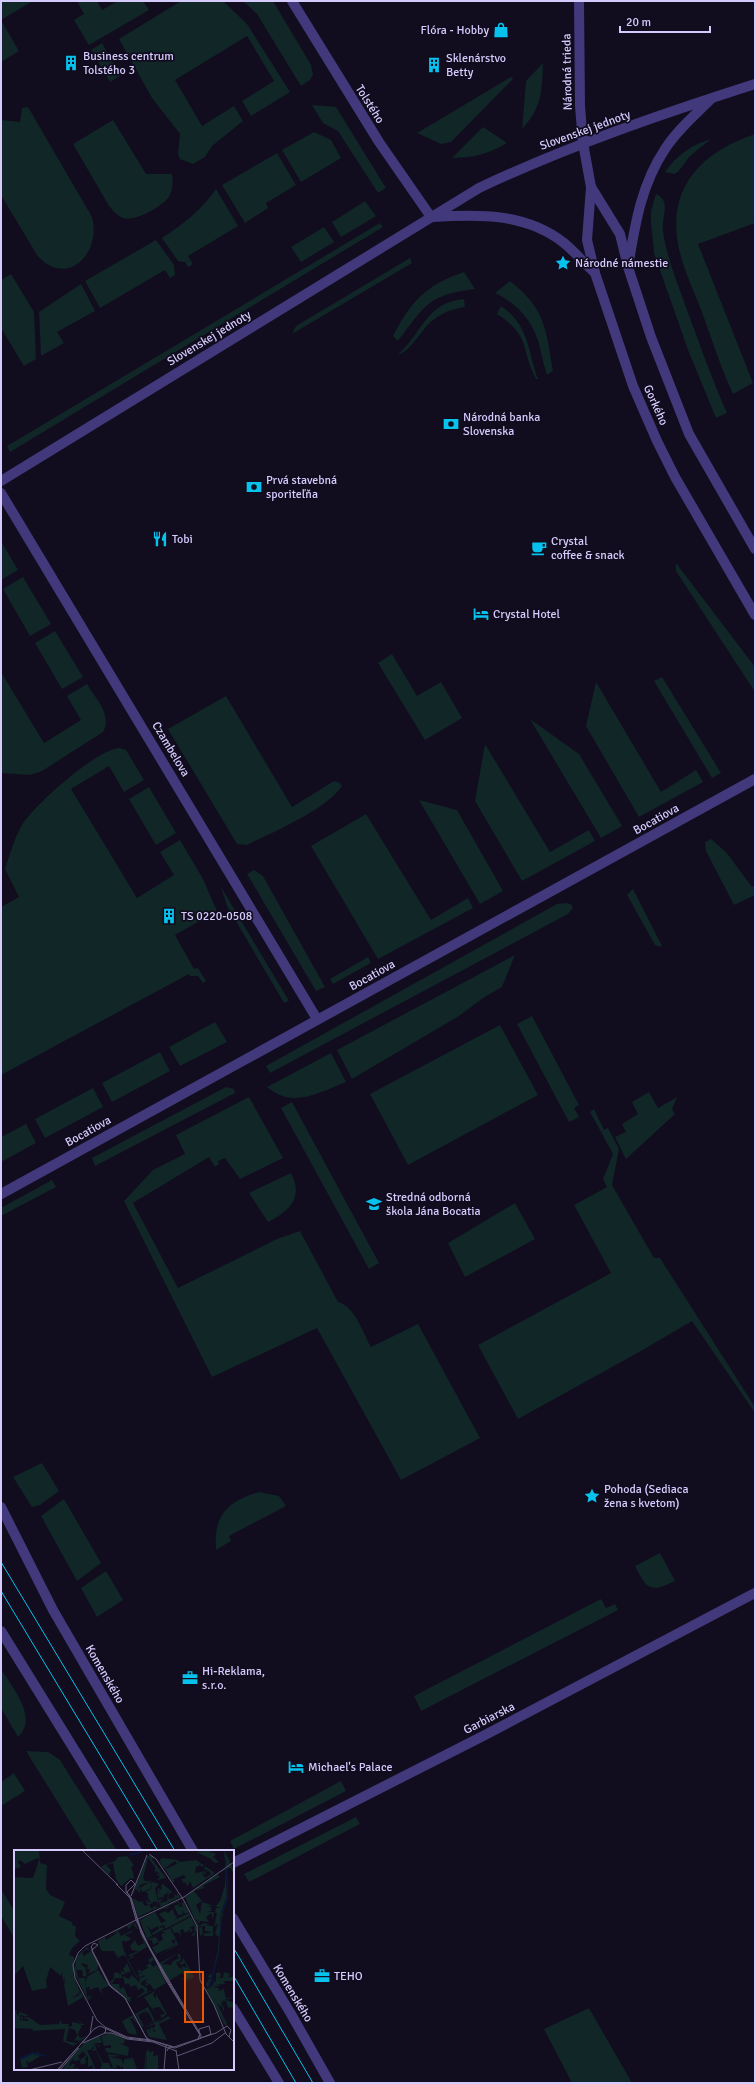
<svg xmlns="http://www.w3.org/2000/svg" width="756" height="2084" font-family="Signika,sans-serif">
<rect width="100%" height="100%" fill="#110c1e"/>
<g fill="#102627">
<path d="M1 1H33L1 20 19 51 1 62Z"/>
<path d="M77 1H97L102 10 118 1H143L149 10 89 45 74 20 84 14Z"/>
<path d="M181 1H223L247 24 290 92 251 116 242 101 274 81 247 36 175 80 202 126 234 106 243 121 212 146 205 157 193 164 180 159 178 154 180 134 152 98 119 39Z"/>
<path d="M243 1H273L311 65 313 75 310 80 301 86 257 14Z"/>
<path d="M102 43 120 76 110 82 91 50Z"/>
<path d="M543 63C542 91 542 108 522 129L526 81Z"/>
<path d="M511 77 513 79 451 142 441 144 417 133Z"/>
<path d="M312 105 336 107 386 188 378 193 338 131 323 123Z"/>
<path d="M28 107 92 217C102 254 66 289 37 255L1 195V120L20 122 22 108Z"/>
<path d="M113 120 146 174H172C173 183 173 191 168 198 161 207 135 222 123 218 118 216 113 211 109 206L73 144Z"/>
<path d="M483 127 507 143C489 154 472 158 452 158Z"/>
<path d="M314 132 331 140 341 158 301 182 282 150Z"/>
<path d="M755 134V223L698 244 753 383 733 394C720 366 711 336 700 307 691 285 680 261 677 238 670 182 707 150 755 134Z"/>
<path d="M711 139 690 156 678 172 674 174 665 172C677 155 691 145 711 139Z"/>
<path d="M277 153 296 185 266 203 268 208 245 223 222 185Z"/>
<path d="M216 189 238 226 188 256 193 264 188 267 185 262 178 261 162 238C183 224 202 210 216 189Z"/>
<path d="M656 194C672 201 661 217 663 231 667 259 678 284 687 310 700 345 712 379 727 413L716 418 688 350 654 253 651 222V211Z"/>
<path d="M365 201 376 216 341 237 332 222Z"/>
<path d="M380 223 383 227 10 452 7 446Z"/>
<path d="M324 227 334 242 301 262 291 247Z"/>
<path d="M156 240 174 265 175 275 170 278 165 270 100 308 85 281Z"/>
<path d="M410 258 412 263 292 334 296 326Z"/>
<path d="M464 272 475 289C427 295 425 306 398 341L393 336C411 301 426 285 464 272Z"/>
<path d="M11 274 34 312 36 359 24 366 1 328V280Z"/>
<path d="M510 281C546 309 546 330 553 371L547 375C544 366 542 357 540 348 534 322 518 304 495 293Z"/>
<path d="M81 284 95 311 57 332 64 343 41 356 39 312Z"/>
<path d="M464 299 465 307C453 309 443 312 433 320 423 327 409 354 398 354 423 334 424 303 464 299Z"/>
<path d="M501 306C530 326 527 350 538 379H536C520 349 532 337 497 314Z"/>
<path d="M1 541 18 570 1 580Z"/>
<path d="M676 563 755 667V692L676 571Z"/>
<path d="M23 577 51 624 30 636 3 589Z"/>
<path d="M55 631 83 677 62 689 35 643Z"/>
<path d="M392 654 417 696 441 682 462 718 425 740 378 663Z"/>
<path d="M1 672 44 743 81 720 67 696 87 684C95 698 113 715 103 732L42 771 30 775 1 773Z"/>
<path d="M662 677 721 773 712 778 654 681Z"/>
<path d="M596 682 661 792 696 770 703 782 639 817 586 726Z"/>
<path d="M226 696 292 807 334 781 340 783 342 786C326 810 273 832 247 845L237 844 168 729Z"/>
<path d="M530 719 579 754 622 826 601 838Z"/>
<path d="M485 744 550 852 589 830 595 841 522 881 475 801Z"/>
<path d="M120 748 126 750 144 780 124 792 109 766 71 789 137 898 174 875 160 852 180 840 203 879 217 911 175 935 194 969 198 968 206 981 203 983 198 976H190L189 974 1 1075V907L19 897 5 869C10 854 14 839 22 825 33 806 98 748 120 748Z"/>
<path d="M149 787 176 833 156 845 129 799Z"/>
<path d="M419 800 457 810 503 891 480 904Z"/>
<path d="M366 814 431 920 468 898 473 908 378 959 311 846Z"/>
<path d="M711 839 726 852 752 887 755 885V895L734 905 706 851 705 842Z"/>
<path d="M254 870 263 876 325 987 316 991 247 874Z"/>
<path d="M221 887 289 1001 284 1003 227 906Z"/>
<path d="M633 889 662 946 660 947 655 945 627 895Z"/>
<path d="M566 903 571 904 573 908 568 914 270 1073 266 1066 557 904Z"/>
<path d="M515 955 502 987 483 998 459 1016 352 1079 337 1050Z"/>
<path d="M368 957 371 963 333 984 330 979Z"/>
<path d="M532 1016 579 1105 574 1108 579 1117 569 1122 517 1024Z"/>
<path d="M215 1022 227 1042 180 1066 169 1047Z"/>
<path d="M500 1025 538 1095 408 1165 370 1094Z"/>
<path d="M160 1052 170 1071 112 1102 102 1083Z"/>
<path d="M331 1053 346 1082C318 1093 293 1109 267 1087Z"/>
<path d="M226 1087 234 1089 235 1093 95 1166 92 1158Z"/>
<path d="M93 1088 103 1107 45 1138 35 1119Z"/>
<path d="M649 1092 658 1108 677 1097 672 1109 675 1114 626 1159 615 1137 626 1132 622 1124 638 1114 632 1102Z"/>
<path d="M249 1097 283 1158 240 1179 225 1158 218 1161 219 1164 215 1167 209 1157 133 1203 178 1288 277 1239 300 1231 338 1302C355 1306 363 1333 371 1347L418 1324 480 1438 401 1480 317 1328 212 1377 124 1201 153 1170 185 1154 176 1135Z"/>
<path d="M292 1102 379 1263 369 1269 281 1108Z"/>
<path d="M594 1109 604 1130 608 1128 619 1149 612 1185 654 1258H660L755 1407V1413L692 1321 641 1351 518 1419 478 1345 611 1273 574 1205 607 1187 603 1179 613 1154 590 1112Z"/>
<path d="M26 1124 36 1143 1 1162V1137Z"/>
<path d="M291 1173C304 1198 289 1211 268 1222L249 1193Z"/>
<path d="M52 1180 56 1187 1 1216V1208Z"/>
<path d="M515 1203 535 1239 465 1277 448 1243Z"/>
<path d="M42 1463 59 1491 40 1505 32 1507 13 1477Z"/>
<path d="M259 1492 279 1496 286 1506 229 1536 231 1541 216 1550C213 1516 227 1501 259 1492Z"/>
<path d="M64 1499 101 1563 77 1581 41 1516Z"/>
<path d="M660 1553 675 1581C650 1593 647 1590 635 1566Z"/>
<path d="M106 1571 123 1600 97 1617 81 1588Z"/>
<path d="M601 1599 606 1608 615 1604 618 1610 421 1711 414 1696Z"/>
<path d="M1 1669C12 1687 39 1718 18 1737L1 1708Z"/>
<path d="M26 1751 48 1752 60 1760 117 1851H88Z"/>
<path d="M14 1773 25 1791 1 1806V1782Z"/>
<path d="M341 1781 346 1791 234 1849 230 1841Z"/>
<path d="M356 1817 360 1824 249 1882 244 1874Z"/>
<path d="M1 1889 15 1912V1939L1 1916Z"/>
<path d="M589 2008 632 2083H572L544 2029Z"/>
</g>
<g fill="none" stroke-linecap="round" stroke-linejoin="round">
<g stroke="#41397b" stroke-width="10">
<path d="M292 1 379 142 431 217"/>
<path d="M433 217C479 214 526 213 564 243 575 252 585 264 595 273"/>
<path d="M628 267C635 225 641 185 665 149 677 130 695 115 710 100"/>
<path d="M1 481 479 188C568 146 661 114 755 84"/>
<path d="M1 493 317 1019"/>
<path d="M1 1194 755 779"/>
<path d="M233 1863 487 1734 755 1593"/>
</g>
<g stroke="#41397b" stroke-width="10">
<path d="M579 1 580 106 583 143 591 187 587 240 595 273 633 386 657 441 675 477 755 615"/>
<path d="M591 187 620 234 628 267 651 337 689 434 755 549"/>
<path d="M1 1507 53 1610 193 1851"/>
<path d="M1 1631 137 1851"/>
<path d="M233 1918 291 2014 330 2083"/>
<path d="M233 2008 279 2083"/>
</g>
<g stroke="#07c2ed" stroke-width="1">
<path d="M1 1562 175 1851"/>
<path d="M1 1591 158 1851"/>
<path d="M233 1947 313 2083"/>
<path d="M233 1975 296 2083"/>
</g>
</g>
<defs>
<symbol id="shop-bare" viewBox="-9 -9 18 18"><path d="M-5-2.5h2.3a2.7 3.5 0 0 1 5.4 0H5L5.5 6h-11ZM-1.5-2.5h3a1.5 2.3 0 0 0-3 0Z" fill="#07c2ed" stroke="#110c1e" stroke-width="2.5" paint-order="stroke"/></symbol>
<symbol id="building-bare" viewBox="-9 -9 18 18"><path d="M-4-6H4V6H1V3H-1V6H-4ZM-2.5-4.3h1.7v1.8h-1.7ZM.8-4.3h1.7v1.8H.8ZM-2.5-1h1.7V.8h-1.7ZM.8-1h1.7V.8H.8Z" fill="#07c2ed" stroke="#110c1e" stroke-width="2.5" paint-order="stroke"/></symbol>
<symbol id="sight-bare" viewBox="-9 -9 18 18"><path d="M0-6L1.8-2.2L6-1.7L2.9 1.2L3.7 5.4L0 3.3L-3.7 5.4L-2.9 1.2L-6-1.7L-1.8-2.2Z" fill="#07c2ed" stroke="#110c1e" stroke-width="2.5" paint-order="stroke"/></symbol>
<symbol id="bank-bare" viewBox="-9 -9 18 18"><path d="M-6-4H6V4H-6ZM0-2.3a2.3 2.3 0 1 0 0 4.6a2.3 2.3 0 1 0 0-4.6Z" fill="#07c2ed" stroke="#110c1e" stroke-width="2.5" paint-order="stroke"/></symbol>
<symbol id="restaurant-bare" viewBox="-9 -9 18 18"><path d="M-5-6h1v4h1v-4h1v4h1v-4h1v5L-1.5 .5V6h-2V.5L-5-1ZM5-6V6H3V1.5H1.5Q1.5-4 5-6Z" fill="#07c2ed" stroke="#110c1e" stroke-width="2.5" paint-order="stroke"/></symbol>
<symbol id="cafe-bare" viewBox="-9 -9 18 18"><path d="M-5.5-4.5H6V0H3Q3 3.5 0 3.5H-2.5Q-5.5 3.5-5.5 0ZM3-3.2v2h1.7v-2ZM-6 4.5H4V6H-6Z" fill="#07c2ed" stroke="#110c1e" stroke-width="2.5" paint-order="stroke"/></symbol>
<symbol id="hotel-bare" viewBox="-9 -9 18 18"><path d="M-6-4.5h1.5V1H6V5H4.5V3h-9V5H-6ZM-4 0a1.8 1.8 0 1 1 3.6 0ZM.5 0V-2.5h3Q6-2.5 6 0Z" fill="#07c2ed" stroke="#110c1e" stroke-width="2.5" paint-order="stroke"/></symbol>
<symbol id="school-bare" viewBox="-9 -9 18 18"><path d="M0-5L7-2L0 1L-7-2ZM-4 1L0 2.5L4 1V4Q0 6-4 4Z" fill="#07c2ed" stroke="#110c1e" stroke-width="2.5" paint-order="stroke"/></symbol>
<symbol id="office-bare" viewBox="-9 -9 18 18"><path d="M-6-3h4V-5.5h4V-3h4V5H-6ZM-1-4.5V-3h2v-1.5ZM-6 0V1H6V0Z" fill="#07c2ed" stroke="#110c1e" stroke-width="2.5" paint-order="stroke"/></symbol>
</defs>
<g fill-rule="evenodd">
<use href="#shop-bare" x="490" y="19" width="22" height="22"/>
<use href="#building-bare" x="60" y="52" width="22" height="22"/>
<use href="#building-bare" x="423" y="54" width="22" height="22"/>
<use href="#sight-bare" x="552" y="252" width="22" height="22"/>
<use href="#bank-bare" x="440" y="413" width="22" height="22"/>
<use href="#bank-bare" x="243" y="476" width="22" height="22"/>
<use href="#restaurant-bare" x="149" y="528" width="22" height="22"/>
<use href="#cafe-bare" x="528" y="537" width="22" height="22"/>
<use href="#hotel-bare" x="470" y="603" width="22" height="22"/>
<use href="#building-bare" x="158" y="905" width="22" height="22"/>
<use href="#school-bare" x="363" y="1193" width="22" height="22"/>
<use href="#sight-bare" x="581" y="1485" width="22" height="22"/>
<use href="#office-bare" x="179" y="1667" width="22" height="22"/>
<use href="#hotel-bare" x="285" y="1756" width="22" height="22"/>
<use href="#office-bare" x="311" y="1965" width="22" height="22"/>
</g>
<g text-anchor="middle" stroke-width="3.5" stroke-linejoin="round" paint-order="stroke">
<g font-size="12" fill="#d5cbfd" stroke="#110c1e" text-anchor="start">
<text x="489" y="34" text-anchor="end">Flóra - Hobby</text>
<text x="83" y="60">Business centrum<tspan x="83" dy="14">Tolstého 3</tspan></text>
<text x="446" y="62">Sklenárstvo<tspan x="446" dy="14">Betty</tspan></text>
<text x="575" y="267">Národné námestie</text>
<text x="463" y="421">Národná banka<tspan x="463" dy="14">Slovenska</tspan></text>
<text x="266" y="484">Prvá stavebná<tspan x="266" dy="14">sporiteľňa</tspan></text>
<text x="172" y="543">Tobi</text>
<text x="551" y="545">Crystal<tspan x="551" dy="14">coffee &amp; snack</tspan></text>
<text x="493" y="618">Crystal Hotel</text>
<text x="181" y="920">TS 0220-0508</text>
<text x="386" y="1201">Stredná odborná<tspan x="386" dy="14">škola Jána Bocatia</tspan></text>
<text x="604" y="1493">Pohoda (Sediaca<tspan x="604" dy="14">žena s kvetom)</tspan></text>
<text x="202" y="1675">Hi-Reklama,<tspan x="202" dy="14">s.r.o.</tspan></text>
<text x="308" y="1771">Michael's Palace</text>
<text x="334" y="1980">TEHO</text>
</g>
<g font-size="12" fill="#d5cbfd" stroke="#110c1e">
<text transform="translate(567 72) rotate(-91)" y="4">Národná trieda</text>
<text transform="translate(370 104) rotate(58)" y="4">Tolstého</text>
<text transform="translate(585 130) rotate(-20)" y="4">Slovenskej jednoty</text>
<text transform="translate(209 338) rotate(-31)" y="4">Slovenskej jednoty</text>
<text transform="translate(656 405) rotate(66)" y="4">Gorkého</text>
<text transform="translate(171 749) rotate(59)" y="4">Czambelova</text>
<text transform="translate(656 819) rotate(-29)" y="4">Bocatiova</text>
<text transform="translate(372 975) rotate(-29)" y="4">Bocatiova</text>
<text transform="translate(88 1131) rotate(-29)" y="4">Bocatiova</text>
<text transform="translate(105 1674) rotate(60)" y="4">Komenského</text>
<text transform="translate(489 1718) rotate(-27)" y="4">Garbiarska</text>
<text transform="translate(293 1993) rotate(59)" y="4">Komenského</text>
</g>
</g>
<g transform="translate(14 1850)">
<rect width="220" height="220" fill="#110c1e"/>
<path d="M0 0H25L26 13 33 15 32 39 36 45 51 52 45 66 58 72 59 76H62L61 86 66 91 58 98 55 105 60 107 59 125 66 142 58 148 66 145 64 144 67 142 77 163 69 147 54 156 50 135 53 130 50 134 51 127 49 131 48 122 47 126 36 117 32 131 33 138 18 141 9 116 0 126V27L19 28 25 10 24 8 11 14 6 10 4 12 7 17 1 19ZM198 0 195 3 199 2 202 4 199 7 205 12 201 13 200 17 199 18 201 13 197 9 182 2ZM210 0 220 20V26L217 18H213L214 48 209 62 206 87 208 62 214 48ZM113 6 120 15 117 17 119 22 123 21 119 22 120 29 117 28 107 36 102 29 99 13 92 15 97 20 95 25 87 17 90 15 101 11 104 7ZM133 6H139L142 11 140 7 138 9 152 28 143 30 146 26 142 25 145 24 143 21 141 23V17L134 8 129 28 131 31H139L126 35 124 39 134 33 140 32 145 34 141 38 145 56 142 51 135 55 138 59 140 56 145 57 124 67 118 48 126 52 128 51 131 56 134 55 131 50 137 53 134 48 140 45 134 48V43L131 42 137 39 138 33 136 39 128 42 126 38V43L122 39 118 46ZM148 8 164 10 165 12 182 10 201 23 179 38 176 31 174 36 171 33 174 31 170 33 167 29 172 28 170 25 158 30H161L159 33 151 19 163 14 161 11 150 19 145 11ZM183 15V17L186 15 188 17 191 15 190 20 191 19 194 22 193 19 197 24 191 28 188 22 192 25 191 21 182 23 181 21ZM211 19 213 46 207 63 205 101 198 122 204 100 205 87 201 84 204 73 200 77 203 63H201L202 58H205L202 56 207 49 209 31 207 48 211 35V20L205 23ZM203 24 206 27 187 37 190 36V38L180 41 188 51 182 55 186 64 188 52 200 56H192L197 57V61L193 62H200L199 69 197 63 192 67 195 72 186 71V74L181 68 185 76 190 73 197 75 184 77 171 47ZM149 34 163 46V42L166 47 147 57 144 50 148 49V46H150L146 53 153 51 154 45 155 49 160 48 161 45 158 42 153 46 155 42 144 49 143 38 147 46 144 38 148 40 147 35ZM164 51 166 54 164 56 169 57 173 63 167 54 169 52 175 62 171 64 168 60 169 64 162 66 163 68 160 70 175 63 176 66 151 79V76L148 75 145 78 149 77 150 79 139 85 138 83 145 79 144 76 137 80 133 75 138 86 133 89 126 70 141 62 147 73 152 71 145 64 151 61 154 63 159 59 161 66 164 65 160 56 165 54 164 52 155 56 156 59 154 56 153 59 152 58 142 61ZM177 67 183 79 180 86 177 85 181 82 180 76 175 78H177L179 81 175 83 177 79 171 83 169 79 166 80 167 87 164 82 160 83 157 77ZM120 73 122 74 124 80 119 74 115 79 113 76 104 81 107 86 117 81 119 82 111 85 118 89 111 92 109 90 108 94 113 109 110 105 99 110 104 108 100 101H88L84 96 82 92 87 99 84 91 91 87 92 90 103 83 96 86V85H99L104 80 114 75ZM189 76H199V86H190L189 83 186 86 185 78 188 77 189 84 198 82 191 81V76ZM156 78 162 89 157 91 160 94 162 89 164 95 142 107 163 94 142 104 138 97 145 94 144 92 139 95 138 90H133L147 82 136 89 142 87 145 92 149 90 147 84 152 82H147ZM125 81 133 97 116 107 112 100 115 105 124 101 118 100 116 96 121 90 124 96 130 93ZM73 97 76 101 72 99 68 103 70 106 77 101 84 114 83 120 74 124 76 120 72 118 75 116 69 113 67 115 71 117 73 125 71 127 67 125H69L68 120H62L66 132 65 128H71L73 147 78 144 74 148 80 146 74 150 82 166 60 122 63 106ZM165 102 148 114 157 115 158 112 165 108 163 105 166 104 167 110 162 113 166 119V117L169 120 168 116 173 118 171 113 167 115 165 112H168L169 108 178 123 175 126 171 122 175 126 173 128 178 124 180 126V127L171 133 180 126 171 131 168 128H173L168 123 155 131 142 109 146 113ZM137 104 152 133 140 140 136 134 132 136 130 133 134 135 131 131 135 129 130 130 126 134 133 138V142L139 140 121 149 131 141 128 138 124 140 122 135 117 137 114 133 111 135 109 126 115 129 118 125 117 121 108 125 106 120 111 123 109 119 113 113 119 126 125 132 126 131 125 129 131 126 130 125 125 128H123L113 110 119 106 120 107 114 110 124 128 126 127 124 125 126 123 123 122 126 119 128 125V121L135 117H131L136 113 140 118V115L143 116 140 110 136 113 134 110 138 107ZM90 118 96 132 100 128V123L103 122 106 125 105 121 109 128H101L98 134H105L106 139 110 137 114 147H117L116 151 120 150 115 152 98 136ZM84 120 95 136 87 139 89 146 84 137 75 140 76 136 73 138 71 135 73 127ZM210 122 216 124 214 128 220 126V131H210L211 134 199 135 200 130 202 133V123L206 122 207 127 204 128H209ZM198 123 194 139 199 135H207L199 137 205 138 204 141 210 139 212 148 220 147 207 151 212 150 220 153V157L214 158 212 151 207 152 210 158V162L207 154V157L203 153 214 176 210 174 192 139 194 138 192 135V134L196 127H193ZM141 141 139 145 142 149V144L153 164 148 168 147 167 146 165 151 164 146 157 139 158 141 163 130 147ZM134 157 141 171 128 177 121 164ZM133 160 130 163 134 162 139 171 130 176 124 165ZM1 160 4 161 2 162 4 166 5 162 15 165 12 166 11 169H7V166L10 169 11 166 6 165V170L14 171V169H12V167L16 168 26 175 45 174 46 170 48 174H55L54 177 58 176V172L68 174 61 168 71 175H66L68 176 63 185 61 180 55 178 52 191 63 193 65 190 60 191 64 184 66 188 73 186 59 196 49 191 51 179 18 181 19 179 0 178ZM119 165 124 175 118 168 116 169 121 178 115 182 121 178 123 185 114 183 108 171ZM154 166 157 168 145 174 153 190 135 187 132 180 135 179 136 182V179L138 177 140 182H142L138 178 141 177V174L130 178 147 169 144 173ZM97 183 111 189 110 194 104 193 115 197 114 206 92 202 91 198H97V195L90 196 87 186ZM86 186 88 193H81L77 200H73L82 220H78L79 215 74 217V206L71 208 72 213 67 215 66 210 72 205 69 201 64 206 66 210 59 211 60 208 56 212 55 217 58 214H61L59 219 64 217 63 220H59L54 218 53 216 54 220H49L53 213 46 220 72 191ZM81 194H82L86 195 84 197V194L81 195 83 201 89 213H95L97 218H99L94 205V204L107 206 95 207 107 209 110 214V209H118L110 207 119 208 123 219H109V216L106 218V216L101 215 103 217V220L101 217 100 220H86L88 214 82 200 79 201 78 199H81L79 198ZM135 199V202L140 201 139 206 144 205V220H132L133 202 131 220H130L132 202ZM25 202V207L15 213 12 210 14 217 8 218 6 208Z" fill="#102627" fill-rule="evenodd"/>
<path d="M208 0 212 10 214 48 208 64 205 104 196 138 194 136 205 101 207 63 213 46 211 10Z" fill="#0a1739"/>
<path fill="none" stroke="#0a1739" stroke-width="2" d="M115 5 128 2M6 209 18 203 32 206"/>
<path fill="none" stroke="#5f5877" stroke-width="1" d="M68 0 104 35M135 4 142 9 169 49 183 76 186 130 200 155 212 184 220 192M102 34 116 48 122 70 170 47 220 12M117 46 133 5M123 70 137 101M141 108 172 161M213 176 217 180 215 187M90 183H98L113 189 139 192 162 201M184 188 186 185 150 127 122 70 71 96 64 103 59 115 61 128 83 170 91 177 113 187 137 190 160 197 202 183 213 176M184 189 197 184 195 176 185 179V183M136 191 133 189 111 148 98 138 95 135 78 101V99H79L84 95 80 93 77 97 78 98V100L79 102 96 135 111 148 132 187 137 191M69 193 91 183 92 178M162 200 165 220M153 201 155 197 161 198 185 189 187 188V185L129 86 117 48 113 42 121 34 117 30 112 35V42L117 48 127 83 154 132 186 185 184 189M163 206 198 193 211 183M15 220 48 212M43 220 76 184 79 166M44 220 80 179 86 176 113 188 139 191 158 197M46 220 65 198M150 220 152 195"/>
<path fill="#e8590c" fill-opacity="0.15" stroke="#e8590c" stroke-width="2" d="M171 122H189V172H171Z"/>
<rect width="220" height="220" fill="none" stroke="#d5cbfd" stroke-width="2"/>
</g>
<rect width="756" height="2084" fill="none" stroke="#d5cbfd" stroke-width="4"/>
<path d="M620 26v6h90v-6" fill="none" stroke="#d5cbfd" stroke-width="2"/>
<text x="626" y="26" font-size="12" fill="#d5cbfd" stroke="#110c1e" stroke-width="3" paint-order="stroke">20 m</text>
</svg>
